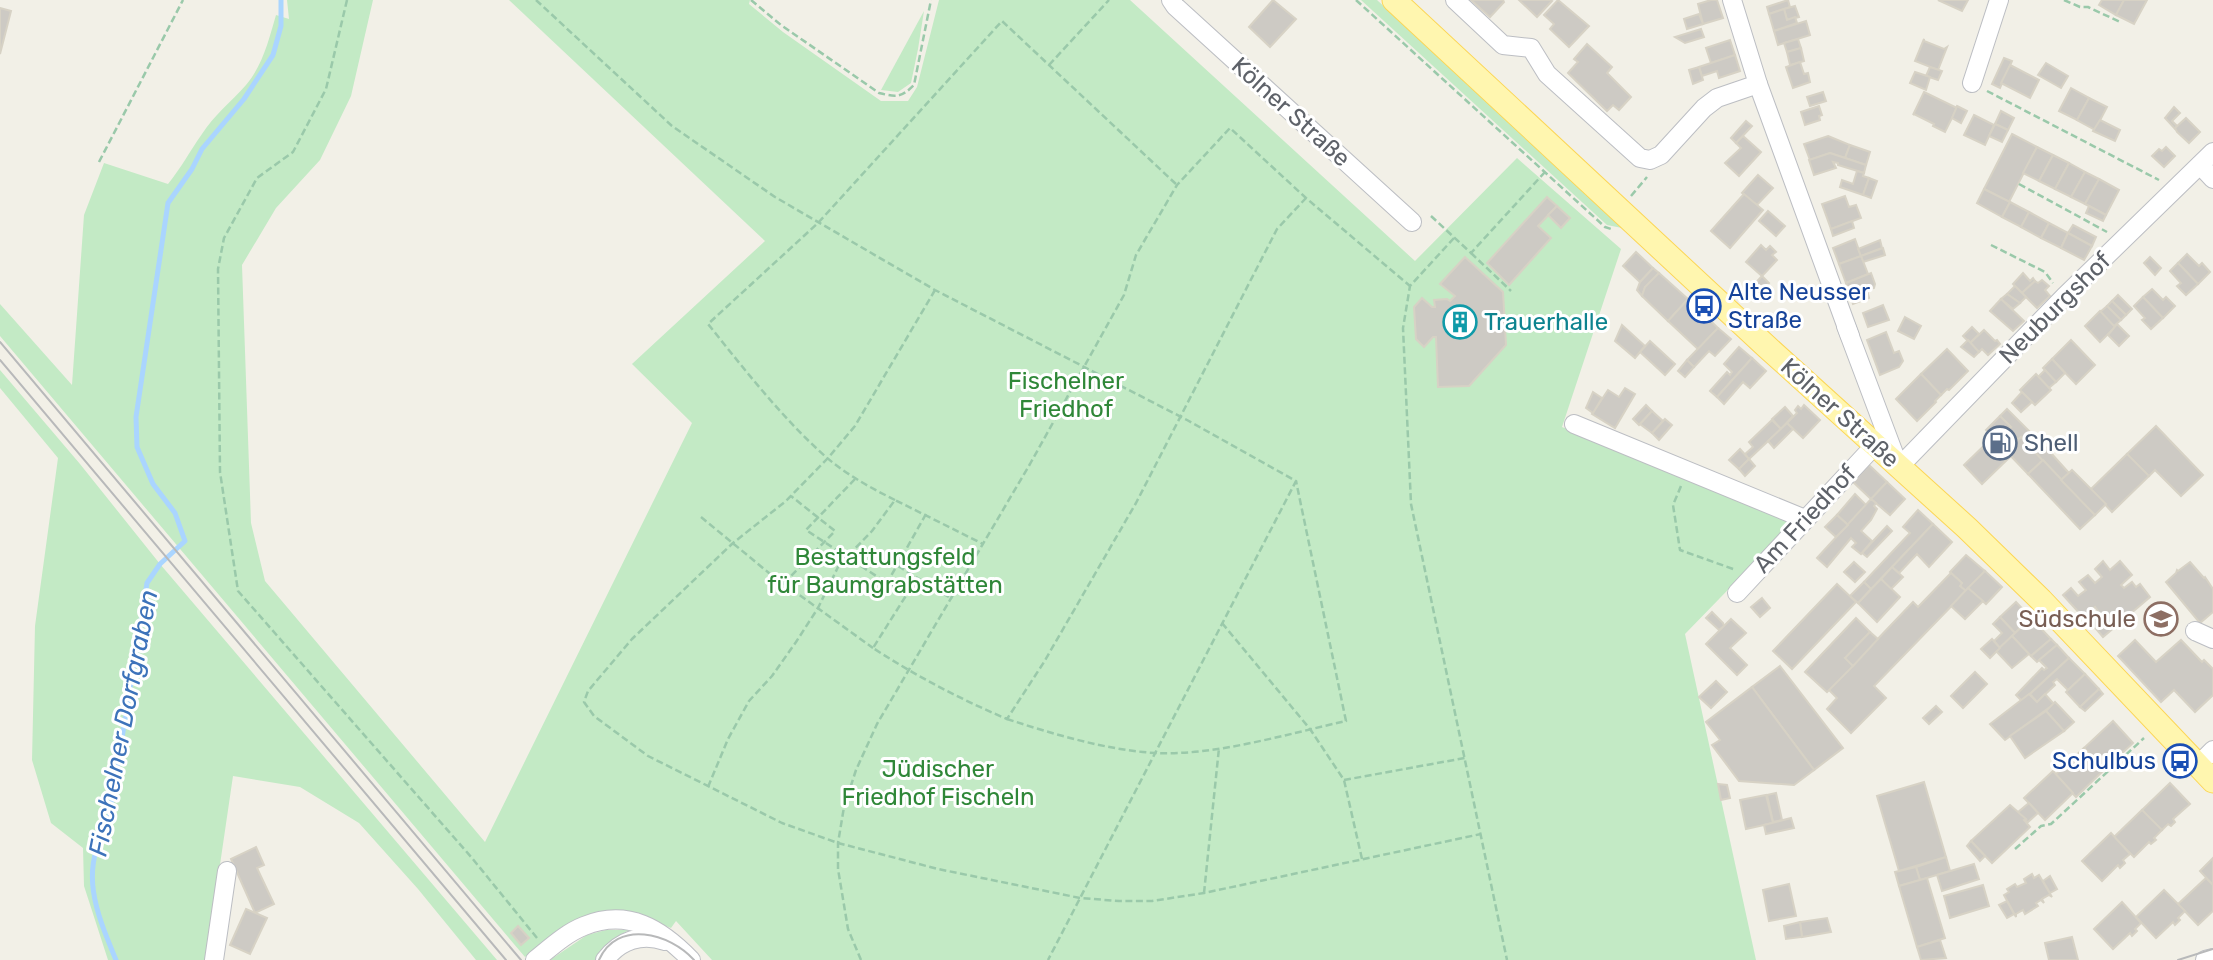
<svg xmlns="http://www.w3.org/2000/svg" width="2213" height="960" font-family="Rubik,sans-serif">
<rect width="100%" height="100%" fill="#f2f0e7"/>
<g fill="#c3eac5">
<path d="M287 0H373L351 96 320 160 276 208 242 265 251 523 265 581 485 842 692 423 632 364 765 241 509 0H750L749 4 783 32 881 101H908L917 87 939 0H1130L1415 261 1517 158 1621 249 1562 427 1793 523 1685 634 1756 960H712L676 921 671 928 642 917 560 933 525 957 0 336V304L72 385 84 215 104 163 168 184C181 168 190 151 202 134 214 115 231 102 246 85 263 65 269 39 276 15L289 19Z"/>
<path d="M1361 0H1377L1627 229 1607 225Z"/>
<path d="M924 11 918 49 911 83 898 92 881 90Z"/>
<path d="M0 370 80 464 160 564 497 960H476L418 889 359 823 300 787 233 776 206 960H108L84 886 83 848 51 823 32 760 35 626 58 458 0 388Z"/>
<path d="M606 930H629C615 938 602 945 595 960H550L587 935Z"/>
</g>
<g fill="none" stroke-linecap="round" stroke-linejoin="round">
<path stroke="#aad5ff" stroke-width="5" d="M116 960C97 914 78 871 108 825L147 583 160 564 185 541 175 513 153 484 137 447 136 417 168 203 192 169 202 149 244 99 273 55 281 26V0"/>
</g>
<g fill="#cdcac4" stroke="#d7d2c5" stroke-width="2">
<path d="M1273 0 1296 19 1270 47 1249 27Z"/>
<path d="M1471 0H1503L1504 2 1490 17Z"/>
<path d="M1519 0H1550L1552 1 1537 17Z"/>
<path d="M1558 0 1589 26 1569 47 1550 29 1554 24 1544 15Z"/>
<path d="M1711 0H1717L1723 18 1703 24 1698 4Z"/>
<path d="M1788 0 1790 7 1769 14 1767 7Z"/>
<path d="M1938 0H1968L1962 11Z"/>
<path d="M2102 0H2124L2116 15 2099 5Z"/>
<path d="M2124 0H2147L2134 24 2116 15Z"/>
<path d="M1795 6 1799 17 1787 20 1784 9Z"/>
<path d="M0 8 11 11 0 54Z"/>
<path d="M1784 9 1787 20 1795 17 1797 23 1774 31 1769 14Z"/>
<path d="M1699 14 1703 24 1687 29 1684 19Z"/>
<path d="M1806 21 1810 35 1778 45 1774 31Z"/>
<path d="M1701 29 1704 37 1685 43 1675 37Z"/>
<path d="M1798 39 1801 48 1787 52 1784 43Z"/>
<path d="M1924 39V41L1944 49 1947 47 1938 70 1915 61Z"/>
<path d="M1730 40 1735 55 1711 63 1706 48Z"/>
<path d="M1587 44 1612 67 1607 73 1631 97 1619 110 1613 105 1607 111 1568 73 1578 62 1574 59Z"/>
<path d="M1801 48 1804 61 1790 65 1787 52Z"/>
<path d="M1735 55 1740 71 1719 78 1717 71 1702 76 1699 67Z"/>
<path d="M2004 58 2012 61 2000 88 1992 84Z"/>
<path d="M1800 62 1804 74 1808 73 1810 82 1793 88 1786 67Z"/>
<path d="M2046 63 2068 76 2061 88 2038 75Z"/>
<path d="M2010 65 2039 80 2030 98 2001 83Z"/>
<path d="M1699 67 1703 80 1693 84 1689 70Z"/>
<path d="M1930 67 1942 71 1938 80 1926 76Z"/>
<path d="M1915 72 1930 77 1926 90 1910 83Z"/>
<path d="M2071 88 2089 98 2077 120 2059 111Z"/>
<path d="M1823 92 1826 101 1810 106 1807 97Z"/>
<path d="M1924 92 1957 108 1945 132 1933 126 1934 124 1914 114 1913 115Z"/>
<path d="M2089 98 2107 107 2095 130 2077 120Z"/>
<path d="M1819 106 1822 115 1819 116 1820 120 1805 125 1801 112Z"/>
<path d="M1957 106 1967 111 1961 123 1952 118Z"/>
<path d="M2174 107 2180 113 2172 121 2177 126 2175 129 2165 118Z"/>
<path d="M2001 111 2014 118 2008 130 1995 124Z"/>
<path d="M1974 115 1994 125 1985 145 1964 135Z"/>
<path d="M2186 118 2200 132 2189 143 2177 132 2175 128Z"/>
<path d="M2100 120 2120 130 2115 141 2093 131Z"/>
<path d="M1746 121 1752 126 1736 143 1731 138Z"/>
<path d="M1995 124 2008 130 2002 142 1989 136Z"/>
<path d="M2012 134 2037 147 2009 202 1984 189Z"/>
<path d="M1743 136 1761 152 1739 176 1725 163 1741 148 1736 143Z"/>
<path d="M1828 136 1850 145 1845 158 1830 153 1810 160 1804 144Z"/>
<path d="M1850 145 1870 152 1866 165 1845 158Z"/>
<path d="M2037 147 2053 155 2039 181 2023 173Z"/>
<path d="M2166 147 2175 156 2164 167 2152 156 2159 149 2162 151Z"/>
<path d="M1830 153 1866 165 1864 173 1838 165V163L1833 162 1836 168 1814 175 1809 160Z"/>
<path d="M2053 155 2069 163 2055 189 2039 181Z"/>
<path d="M2069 163 2085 172 2071 197 2055 189Z"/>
<path d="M1857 171 1864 173 1863 176 1869 178 1863 195 1840 187 1842 180 1853 184Z"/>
<path d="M2085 172 2099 179 2085 204 2071 197Z"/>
<path d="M1758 175 1773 188 1757 205 1742 193Z"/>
<path d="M1869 178 1877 181 1871 198 1863 195Z"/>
<path d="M2099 179 2119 190 2106 215 2085 204Z"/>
<path d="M1984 189 2010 202 2002 217 1977 203Z"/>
<path d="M1744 194 1763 210 1730 248 1711 231Z"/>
<path d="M1845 196 1849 207 1856 205 1861 218 1831 229 1822 204Z"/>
<path d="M1547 197 1557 206 1538 226 1551 238 1509 285 1487 263Z"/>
<path d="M2010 202 2029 212 2021 227 2002 217Z"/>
<path d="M1557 206 1570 218 1561 228 1548 215Z"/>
<path d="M2089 206 2106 215 2103 221 2086 213Z"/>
<path d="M1768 211 1785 226 1776 236 1759 221Z"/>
<path d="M2029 212 2049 223 2041 238 2021 227Z"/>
<path d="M1852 221 1854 228 1833 236 1831 229Z"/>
<path d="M2049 223 2068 233 2061 248 2041 238Z"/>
<path d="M2073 225 2096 237 2092 246 2068 233Z"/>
<path d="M2068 233 2092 246 2084 260 2061 248Z"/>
<path d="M1855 239 1861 256 1839 264 1833 248Z"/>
<path d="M1880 240 1882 248 1861 256 1858 249Z"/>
<path d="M1761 245 1766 250 1770 246 1776 252 1772 255 1777 260 1762 276 1746 262Z"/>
<path d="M1883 248 1885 255 1863 262 1861 256Z"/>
<path d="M1636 252 1653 268 1640 282 1623 266Z"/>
<path d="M2187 254 2199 266 2202 263 2210 272 2198 284 2178 263Z"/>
<path d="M1861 256 1868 274 1846 283 1839 264Z"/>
<path d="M1465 257 1503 292 1506 345 1469 386 1438 387 1436 337H1433L1424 347 1416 339 1414 307 1422 298 1432 307H1435L1434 300 1447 299 1450 301 1455 296 1440 284Z"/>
<path d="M2150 257 2161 268 2155 275 2144 263Z"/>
<path d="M2178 263 2198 284 2186 295 2177 286 2181 283 2170 271Z"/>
<path d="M1653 268 1659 273 1645 287 1642 296 1637 290 1640 282Z"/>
<path d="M1659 273 1688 299 1668 321 1642 296 1645 287Z"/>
<path d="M1871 273 1875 284 1874 288 1867 290 1869 298 1853 304 1846 283Z"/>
<path d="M2023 273 2030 281 2033 278 2035 281 2022 293 2013 284Z"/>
<path d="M1762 276 1769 283 1758 296 1750 289Z"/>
<path d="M2042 280 2049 286 2045 290 2050 296 2037 308 2022 293 2035 281 2038 283Z"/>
<path d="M2015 286 2026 297 2020 303 2007 294Z"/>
<path d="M2152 289 2163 300 2166 297 2175 306 2163 318 2143 297Z"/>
<path d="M2007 294 2020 303 2013 309 2001 299Z"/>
<path d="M2118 295 2132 309 2126 315 2112 301Z"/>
<path d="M2143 297 2163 318 2151 329 2142 320 2145 318 2134 306Z"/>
<path d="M1688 299 1718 328 1698 349 1668 321Z"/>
<path d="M2001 299 2024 321 2013 331 1990 311Z"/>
<path d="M2112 301 2126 315 2121 320 2107 306Z"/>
<path d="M1883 305 1889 320 1868 327 1863 313Z"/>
<path d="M2107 306 2121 320 2114 326 2100 312Z"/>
<path d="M2100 311 2115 327 2100 342 2085 326Z"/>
<path d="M1905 317 1921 326 1914 339 1898 331Z"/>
<path d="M2117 324 2129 336 2119 346 2108 335Z"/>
<path d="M1622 325 1645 346 1635 358 1615 341Z"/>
<path d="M1972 327 1979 334 1970 343 1963 336Z"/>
<path d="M1718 328 1731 339 1715 356 1709 351 1694 367 1687 360Z"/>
<path d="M1984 330 1995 341 1997 340 2000 344 1988 355 1982 349 1979 352 1970 343Z"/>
<path d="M1886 332 1894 353 1899 351 1903 361 1899 367 1880 375 1867 340Z"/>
<path d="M1968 340 1979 352 1974 357 1961 347Z"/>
<path d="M2071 340 2095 365 2076 384 2052 359Z"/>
<path d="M1650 341 1675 364 1665 375 1640 352Z"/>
<path d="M1739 347 1752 358 1717 397 1710 391 1727 372 1730 375 1732 372 1724 364Z"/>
<path d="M1947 349 1968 371 1949 390 1947 389 1941 395 1921 374Z"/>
<path d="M1752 358 1766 371 1750 388 1743 382 1724 404 1717 397Z"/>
<path d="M2052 359 2065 373 2056 382 2043 368Z"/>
<path d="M1687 360 1694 367 1685 377 1678 371Z"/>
<path d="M2045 370 2056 382 2049 388 2038 377Z"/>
<path d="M1921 374 1941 395 1935 401 1936 402 1917 421 1896 399Z"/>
<path d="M2036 374 2051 390 2035 405 2020 390Z"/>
<path d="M1625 388 1635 394 1615 428 1592 414 1608 390 1619 397Z"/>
<path d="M1593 392 1602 398 1593 413 1586 408Z"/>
<path d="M2022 392 2032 402 2021 412 2012 403Z"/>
<path d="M1646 405 1652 411 1639 425 1633 419Z"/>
<path d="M1804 405 1820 420 1803 438 1787 423 1797 413 1795 410 1798 406 1801 409Z"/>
<path d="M1785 407 1793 416 1781 429 1772 419Z"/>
<path d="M2007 409 2032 434 2024 441 2021 437 2018 440 2013 435 2008 440 2003 435 2011 427 2000 416Z"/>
<path d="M1652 411 1663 421 1652 433 1640 424Z"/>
<path d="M2000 416 2011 427 2003 435 2013 444 2021 437 2043 460 2028 474 2006 451 2002 455 1999 454 1993 448 1997 441 1986 430Z"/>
<path d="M1665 419 1672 425 1659 440 1652 433Z"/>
<path d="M1772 420 1781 429 1749 459 1745 454 1753 447 1749 442Z"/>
<path d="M1787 423 1793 429 1774 448 1768 441Z"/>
<path d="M2156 426 2203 475 2181 496 2155 470 2149 476 2127 454Z"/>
<path d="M1993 437 1997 441 1993 448 1999 454 2002 455 2006 451 2011 456 1982 484 1964 465Z"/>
<path d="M2041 442 2069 473 2061 480 2033 450Z"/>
<path d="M1740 449 1749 459 1739 469 1729 460Z"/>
<path d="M2127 454 2149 476 2112 512 2091 489Z"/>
<path d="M1749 459 1755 466 1745 476 1739 469Z"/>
<path d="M2043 460 2095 515 2080 529 2028 474Z"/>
<path d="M1869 465 1887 482 1871 499 1853 482Z"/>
<path d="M2072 470 2106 504 2095 515 2061 480Z"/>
<path d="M1887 482 1905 499 1890 515 1871 499Z"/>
<path d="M1855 494 1866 505 1848 525 1837 515Z"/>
<path d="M1871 499 1876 503 1874 506 1877 509 1871 520 1861 531 1872 541 1861 554 1852 547 1856 543 1851 538 1827 567 1817 558Z"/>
<path d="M1918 510 1933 524 1871 589 1864 582 1910 533 1903 527Z"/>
<path d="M1837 515 1848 525 1836 537 1825 527Z"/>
<path d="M1933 524 1952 542 1929 567 1917 554 1899 573 1892 567Z"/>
<path d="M1887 526 1892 531 1867 557 1862 553Z"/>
<path d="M1966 555 1985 571 1966 591 1960 586 1962 583 1950 572Z"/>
<path d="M2103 561 2110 570 2120 561 2132 575 2121 585 2124 588 2132 582 2136 587 2140 584 2150 597 2103 637 2092 624 2095 621 2091 616 2098 611 2095 607 2083 617 2063 595 2071 588 2078 596 2086 590 2079 582 2088 575 2095 583 2102 577 2095 569Z"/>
<path d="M1854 562 1865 572 1855 582 1844 572Z"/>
<path d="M2190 562 2204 578 2205 577 2213 589V612L2200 623 2166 582 2176 573 2177 570 2178 571Z"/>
<path d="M1892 567 1903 577 1891 589 1881 579Z"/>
<path d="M1985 571 2002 587 1986 604 1968 588Z"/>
<path d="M1951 573 1962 583 1960 586 1966 591 1874 686 1886 698 1851 733 1827 709 1837 698 1829 690 1913 602 1918 607Z"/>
<path d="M1881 579 1900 597 1877 622 1858 603Z"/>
<path d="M1864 582 1871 589 1858 603 1850 596Z"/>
<path d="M1837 584 1856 602 1792 669 1773 651Z"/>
<path d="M1968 588 1983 601 1965 619 1951 606Z"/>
<path d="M1762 598 1770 608 1760 617 1751 607Z"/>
<path d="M2016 602 2031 618 2015 633 2000 617Z"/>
<path d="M1712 612 1723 623 1724 626 1719 630 1706 618Z"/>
<path d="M2000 617 2015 633 2000 648 1994 641 2002 633 1993 624Z"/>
<path d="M1856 618 1870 632 1845 658 1853 666 1827 692 1805 672Z"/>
<path d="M2031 618 2051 639 2031 656 2012 636Z"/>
<path d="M1731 619 1746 633 1730 648 1747 665 1737 675 1706 644Z"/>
<path d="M1870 632 1878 639 1853 666 1845 658Z"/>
<path d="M2012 636 2029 654 2012 668 1996 651Z"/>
<path d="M1992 639 2000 648 1990 658 1981 649Z"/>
<path d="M2051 639 2057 645 2037 662 2031 656Z"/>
<path d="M2135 640 2156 662 2181 640 2202 662 2204 660 2213 669V695L2195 712 2174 690 2161 702 2118 656Z"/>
<path d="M2057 645 2069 658 2022 701 2016 695 2042 668 2044 670 2047 668 2039 660Z"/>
<path d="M2069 658 2085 674 2068 690 2057 679 2053 682 2055 685 2037 702 2030 694Z"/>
<path d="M1780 666 1843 748 1814 770 1752 687Z"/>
<path d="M1975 672 1987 684 1963 708 1951 696Z"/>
<path d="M2085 674 2099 689 2080 707 2066 692Z"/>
<path d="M1716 681 1727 692 1711 708 1699 697Z"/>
<path d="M1752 687 1814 770 1794 785 1739 781 1712 745 1720 740 1706 722Z"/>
<path d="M2099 689 2103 694 2085 711 2080 707Z"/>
<path d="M2029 694 2037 702 2045 694 2054 704 2005 740 1990 724Z"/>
<path d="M2055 702 2074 722 2064 731 2046 711Z"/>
<path d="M1936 706 1942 712 1929 724 1923 718Z"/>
<path d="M2046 711 2064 731 2025 758 2010 736Z"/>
<path d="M2113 721 2133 743 2104 770 2084 748Z"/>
<path d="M2084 748 2104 770 2076 797 2055 775Z"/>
<path d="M2053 771 2073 793 2045 820 2024 798Z"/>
<path d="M1924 782 1946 857 1899 871 1877 796Z"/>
<path d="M2170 783 2190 804 2173 819 2175 822 2171 826 2168 824 2162 830 2142 810Z"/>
<path d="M1718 784 1727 785 1730 798 1721 800Z"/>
<path d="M1776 793 1782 820 1773 822 1767 795Z"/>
<path d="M1766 795 1773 823 1746 829 1740 800Z"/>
<path d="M2029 803 2038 813 2027 823 2026 819 2017 813Z"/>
<path d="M2010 805 2026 819 2024 820 2030 827 1992 863 1971 841Z"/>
<path d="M2142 810 2162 830 2154 838 2156 840 2151 844 2149 842 2134 857 2114 837Z"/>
<path d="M1791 818 1794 828 1766 834 1764 825Z"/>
<path d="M2111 833 2130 854 2123 860 2125 863 2120 868 2118 865 2102 881 2082 861Z"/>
<path d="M1971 841 1985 856 1980 861 1967 846Z"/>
<path d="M256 847 264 865 257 868 274 904 255 913 231 859Z"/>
<path d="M1946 857 1950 871 1920 880 1916 867Z"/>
<path d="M2213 858V885L2200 871Z"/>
<path d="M1974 864 1979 879 1942 891 1937 875Z"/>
<path d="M1916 867 1920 880 1899 886 1895 872Z"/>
<path d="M2032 874 2034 878 2039 875 2052 897 2049 895 2042 899 2044 903 2041 900 2036 903 2038 906 2025 914 2023 910 2016 914V917L2004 895 2009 892 2007 889 2015 884 2017 887 2026 883 2024 879Z"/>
<path d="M2050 876 2057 889 2050 893 2043 881Z"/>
<path d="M1927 878 1945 938 1917 947 1899 886Z"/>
<path d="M2206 878 2213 885V911L2198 925 2178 904Z"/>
<path d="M1789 884 1796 916 1769 921 1763 890Z"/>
<path d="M1983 885 1989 906 1950 918 1944 896Z"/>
<path d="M2164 890 2185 911 2178 918 2180 920 2175 925 2173 922 2156 938 2136 917Z"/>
<path d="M2007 901 2014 914 2007 918 1999 905Z"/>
<path d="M2122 902 2141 923 2135 929 2137 931 2132 936 2130 933 2113 949 2094 929Z"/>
<path d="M246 909 267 918 250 954 230 945Z"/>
<path d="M1827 918 1831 932 1802 937 1800 922Z"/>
<path d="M1800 922 1802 937 1786 939 1784 926Z"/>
<path d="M518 926 529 938 521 945 511 933Z"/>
<path d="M2072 937 2078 960H2049L2045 943Z"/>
<path d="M1940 940 1946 958 1921 960 1917 947Z"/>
</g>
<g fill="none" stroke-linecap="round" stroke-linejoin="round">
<defs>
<g id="minor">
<path d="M1171 0 1175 6 1412 222"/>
<path d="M1455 0 1503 45 1531 48 1547 74 1640 158 1650 160 1661 155 1704 108 1717 98 1758 84"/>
<path d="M1732 0 1758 84 1850 336"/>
<path d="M1972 83 1999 0"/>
<path d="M2200 165 2213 179"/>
<path d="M1846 326 1899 467 2064 297 2213 152"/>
<path d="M1574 424 1805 519"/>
<path d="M1737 593 1875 445"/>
<path d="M2195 631 2213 639"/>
<path d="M2198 765 2213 750"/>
<path d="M214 960 227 871"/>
<path d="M535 960C550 948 566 933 584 926 628 908 661 929 691 960"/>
<path d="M605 960C620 940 642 933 665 941"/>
<path d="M2205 960 2213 958"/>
</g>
<path id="major" d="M1394 0 1767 347 1967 528 2041 600 2213 781"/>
</defs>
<use href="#minor" stroke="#bcbec3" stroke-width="20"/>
<use href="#major" stroke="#fcd656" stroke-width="25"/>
<g stroke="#9ac9aa" stroke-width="2.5" stroke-dasharray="7 3.5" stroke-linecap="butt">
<path d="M347 0 326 89 293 152 257 178 224 238 218 269 220 472 238 591 472 858 537 938"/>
<path d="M536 0 672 126 775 197 935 290 1187 420 1296 481 1048 960"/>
<path d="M751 0 781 25 879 93C896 97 901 98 914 85L931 0"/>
<path d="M1356 0 1605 227 1611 229"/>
<path d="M2064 0 2080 7H2088L2120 22"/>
<path d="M1049 65 1109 0"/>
<path d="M1987 91 2159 180"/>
<path d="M99 162 183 0"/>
<path d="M2019 184 2107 232"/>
<path d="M1631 196 1647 177"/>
<path d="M1431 216 1471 253 1545 172"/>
<path d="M1454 238 1410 286 1403 328 1411 504 1507 960"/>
<path d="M1991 245 2045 272 2053 283"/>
<path d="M1471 253 1511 291"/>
<path d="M935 290 855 426 828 458 786 501 733 543 632 639 588 691 584 702 594 716 648 756 782 823 838 843 938 869 1080 898 1119 901H1152L1204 893 1481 834"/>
<path d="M855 479 806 530 887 583"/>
<path d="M1681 486 1673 505 1680 550 1736 570"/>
<path d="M895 500C871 488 847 475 826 457 782 418 745 370 708 324L818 223 1002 21 1177 185"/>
<path d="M926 514 887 583 907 594 873 648C916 676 960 699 1007 719L1044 662 1136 503 1277 229 1306 198"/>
<path d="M701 517 769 573 873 648"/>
<path d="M898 566 952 599"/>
<path d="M784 583 835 531 791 496"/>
<path d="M907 594 915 578"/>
<path d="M1222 623 1310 729 1344 780 1362 859"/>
<path d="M1007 719C1053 734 1106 750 1155 753 1215 756 1287 734 1346 721L1296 481"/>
<path d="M1344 780 1465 758"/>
<path d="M708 787 728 739 749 701 772 676 796 642 818 608 839 565 872 531 895 500 983 544"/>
<path d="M2015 849 2041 826 2051 824 2144 738"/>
<path d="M1204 893 1219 748"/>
<path d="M861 960 848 929 838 869V843L844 807 856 770 877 724 1030 464 1124 295 1136 255 1177 185 1230 128 1306 198 1410 286"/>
</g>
<use href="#minor" stroke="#fff" stroke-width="18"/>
<use href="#major" stroke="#fff6af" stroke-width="23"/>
<g stroke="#b8b9ba" stroke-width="2">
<path d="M0 342 521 960"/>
<path d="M0 360 506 960"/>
<path d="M599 960C617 919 670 933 694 960"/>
<path d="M2178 960 2213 949"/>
</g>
</g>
<defs>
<symbol id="bus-ring" viewBox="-11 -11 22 22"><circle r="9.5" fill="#fff" stroke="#1a4fb4" stroke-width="1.5"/><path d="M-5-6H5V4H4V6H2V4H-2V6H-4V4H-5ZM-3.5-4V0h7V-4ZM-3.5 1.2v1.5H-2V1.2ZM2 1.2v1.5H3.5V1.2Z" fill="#1a4fb4"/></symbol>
<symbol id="building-ring" viewBox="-11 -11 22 22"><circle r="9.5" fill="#fff" stroke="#0f9aa8" stroke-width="1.5"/><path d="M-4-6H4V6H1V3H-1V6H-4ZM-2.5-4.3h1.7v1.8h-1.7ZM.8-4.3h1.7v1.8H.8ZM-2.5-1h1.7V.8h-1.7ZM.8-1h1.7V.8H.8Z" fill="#0f9aa8"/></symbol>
<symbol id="fuel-ring" viewBox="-11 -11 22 22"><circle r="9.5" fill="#fff" stroke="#5c6f8a" stroke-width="1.5"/><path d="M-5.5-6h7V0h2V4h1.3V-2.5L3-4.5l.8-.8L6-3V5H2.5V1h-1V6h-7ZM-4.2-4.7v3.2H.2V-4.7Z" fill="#5c6f8a"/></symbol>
<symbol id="school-ring" viewBox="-11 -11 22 22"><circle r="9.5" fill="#fff" stroke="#8d6e63" stroke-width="1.5"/><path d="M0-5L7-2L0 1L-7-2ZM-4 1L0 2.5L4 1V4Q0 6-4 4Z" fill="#8d6e63"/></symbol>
</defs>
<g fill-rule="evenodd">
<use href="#bus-ring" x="1685" y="287" width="38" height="38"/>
<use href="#building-ring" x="1441" y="303" width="38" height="38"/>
<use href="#fuel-ring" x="1981" y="424" width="38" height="38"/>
<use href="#school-ring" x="2142" y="600" width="38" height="38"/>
<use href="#bus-ring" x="2161" y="742" width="38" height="38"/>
</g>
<g text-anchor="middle" stroke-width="6" stroke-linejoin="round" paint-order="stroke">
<g font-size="24" fill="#5e6269" stroke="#fff">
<text transform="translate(1291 112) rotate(42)" y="8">Kölner Straße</text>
<text transform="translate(2055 308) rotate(-45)" y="8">Neuburgshof</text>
<text transform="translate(1840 413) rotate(42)" y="8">Kölner Straße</text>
<text transform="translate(1805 519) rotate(-47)" y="8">Am Friedhof</text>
</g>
<g font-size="24" fill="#164399" stroke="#fff" text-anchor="start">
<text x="1728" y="300">Alte Neusser<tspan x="1728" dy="28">Straße</tspan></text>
<text x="2156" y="769" text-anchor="end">Schulbus</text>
</g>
<g font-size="24" fill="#0d838f" stroke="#fff" text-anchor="start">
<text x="1484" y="330">Trauerhalle</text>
</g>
<g font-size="24" fill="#2f8738" stroke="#fff">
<text x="1066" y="389">Fischelner<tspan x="1066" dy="28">Friedhof</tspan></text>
<text x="885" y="565">Bestattungsfeld<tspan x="885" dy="28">für Baumgrabstätten</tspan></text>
<text x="938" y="777">Jüdischer<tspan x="938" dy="28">Friedhof Fischeln</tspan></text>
</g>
<g font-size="24" fill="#4e5e75" stroke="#fff" text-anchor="start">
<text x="2024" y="451">Shell</text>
</g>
<g font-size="24" fill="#785e54" stroke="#fff" text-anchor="end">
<text x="2136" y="627">Südschule</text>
</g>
<g font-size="26" font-style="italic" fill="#3d73ba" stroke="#fff">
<text transform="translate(123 723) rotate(-79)" y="9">Fischelner Dorfgraben</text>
</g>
</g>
</svg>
